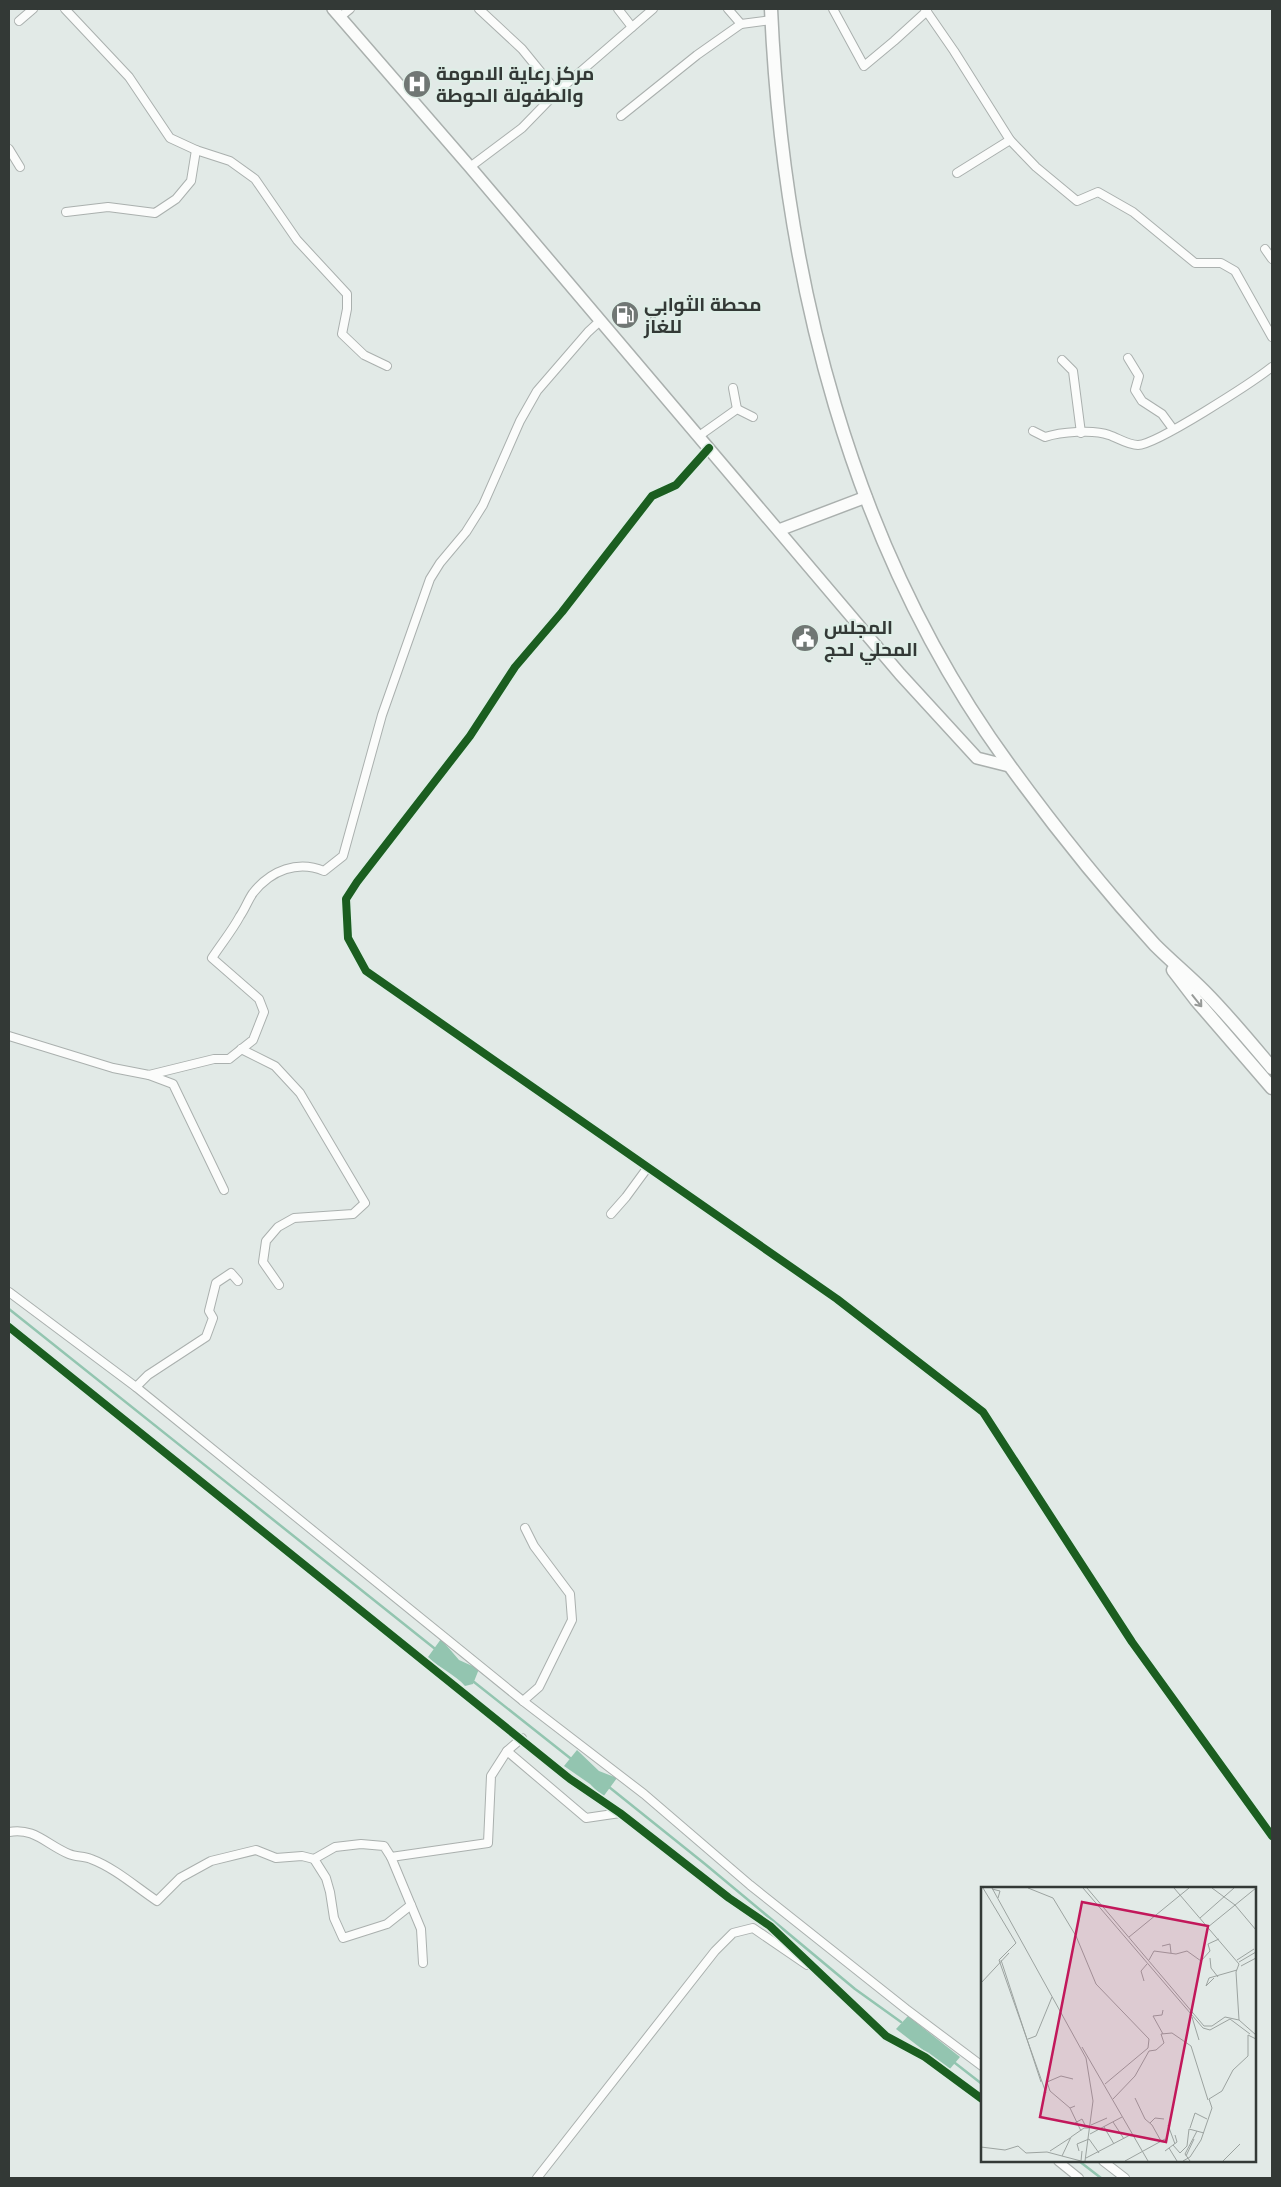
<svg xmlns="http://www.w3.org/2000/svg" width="1281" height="2187" font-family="'Space Grotesk',Cairo,sans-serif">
<rect width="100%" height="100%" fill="#e2eae7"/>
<g fill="#93c5b0">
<path d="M441 1639 459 1660 479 1669 473 1684 465 1686C456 1675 439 1668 428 1657Z"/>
<path d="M577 1750 599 1771 617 1778 603 1797 590 1784 564 1766Z"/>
<path d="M908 2016 960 2057 949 2070 896 2029Z"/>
</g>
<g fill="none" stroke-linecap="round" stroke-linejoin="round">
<g stroke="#93c5b0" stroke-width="2.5">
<path d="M9 1309 434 1648"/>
<path d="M474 1682 570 1758"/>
<path d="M609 1787 705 1864 855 1989 901 2022"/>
<path d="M955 2063 982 2084"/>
<path d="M1079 2161 1101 2178"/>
</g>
<defs>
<g id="minor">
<path d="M65 9 129 77 170 138 196 150 230 161 255 179 297 240 347 294V309L342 334 364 355 387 366"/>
<path d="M479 9 522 49 557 92"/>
<path d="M618 9 632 27"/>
<path d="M728 9 741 24"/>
<path d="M833 9 864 66 894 41 927 11"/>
<path d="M925 9 954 51 1010 140 957 173"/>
<path d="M340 17 350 9"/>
<path d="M19 21 33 9"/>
<path d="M621 116 697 55 741 24 772 20"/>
<path d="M1010 140 1036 167 1077 201 1098 192 1133 212 1195 263H1221L1235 271 1272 337"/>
<path d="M9 149 20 167"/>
<path d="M470 167 522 128 557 92 653 9"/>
<path d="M66 212 108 207 155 213 176 199 191 181 196 150"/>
<path d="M1265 249 1272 259"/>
<path d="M1128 358 1139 376 1135 390 1142 401 1162 414 1173 429"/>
<path d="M1062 360 1073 371 1081 433"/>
<path d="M733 388 737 409"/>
<path d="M1033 431 1045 437C1060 432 1094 429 1109 435 1118 438 1128 445 1138 445 1156 445 1253 382 1272 367"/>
<path d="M699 436 737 409 753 417"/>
<path d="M709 448 676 485 652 496 562 612 515 667 470 736 357 882 346 899 348 938 366 971 837 1299 983 1412 1132 1642 1272 1836"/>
<path d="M9 1036 113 1068 149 1075 214 1059H229L253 1040 264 1012 259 999 212 958C221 944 232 931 240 916 245 909 248 900 253 893 271 870 298 860 324 871L343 856 382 715 430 579 440 563 466 532 483 505 520 421 537 391 588 332 601 320"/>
<path d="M241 1049 275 1066 300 1093 365 1203 353 1214 294 1218 278 1227 266 1241 263 1262 279 1285"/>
<path d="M149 1075 173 1084 224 1190"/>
<path d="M611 1214 626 1197 648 1167"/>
<path d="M9 1292 136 1387 523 1701 644 1794 750 1885 906 2009 982 2066"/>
<path d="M9 1327 570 1779 620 1813 729 1898 770 1926 886 2036 925 2057 982 2099"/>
<path d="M136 1387 148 1375 206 1337 213 1318 209 1311 216 1283 231 1273 238 1281"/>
<path d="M523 1701 539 1687 572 1620 570 1594 534 1546 525 1528"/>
<path d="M507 1751 586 1818 620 1813"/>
<path d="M9 1832C34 1827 47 1845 69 1854 76 1857 84 1856 91 1859 115 1868 136 1887 157 1901L180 1878 211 1861 256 1850 276 1858 302 1856 314 1859 335 1847 361 1844 384 1846 391 1857 488 1843 491 1776 507 1751 522 1738"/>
<path d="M391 1857 421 1929 423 1963"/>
<path d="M314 1859 326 1878 330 1892 334 1918 343 1938 387 1924 411 1905"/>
<path d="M1058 2161 1079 2178"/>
<path d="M1103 2161 1125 2178"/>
<path d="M537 2178 715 1951 733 1933 753 1928 807 1965"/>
</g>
<g id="secondary">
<path d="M333 9 470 167 900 674 977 758 1009 766"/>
<path d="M779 530 866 497"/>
</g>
<g id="trunk">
<path d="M771 9C783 275 850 548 1010 766 1055 828 1104 889 1155 945 1171 961 1188 975 1204 991 1228 1015 1250 1042 1272 1068"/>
<path d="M1173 970 1196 1000 1272 1088"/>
</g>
</defs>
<use href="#minor" stroke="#aab0ae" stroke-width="10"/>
<use href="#secondary" stroke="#aab0ae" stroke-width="14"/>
<use href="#trunk" stroke="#aab0ae" stroke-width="15"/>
<use href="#minor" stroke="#fbfcfb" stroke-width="8"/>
<use href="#secondary" stroke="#fbfcfb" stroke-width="11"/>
<use href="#trunk" stroke="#fbfcfb" stroke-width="12"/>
<defs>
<g id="cycleway">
<path d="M709 448 676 485 652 496 562 612 515 667 470 736 357 882 346 899 348 938 366 971 837 1299 983 1412 1132 1642 1272 1836"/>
<path d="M9 1327 570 1779 620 1813 729 1898 770 1926 886 2036 925 2057 982 2099"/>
</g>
</defs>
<use href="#cycleway" stroke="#dfeee7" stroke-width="11"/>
<use href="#cycleway" stroke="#1b5e20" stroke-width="8"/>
</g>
<defs><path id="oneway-shaft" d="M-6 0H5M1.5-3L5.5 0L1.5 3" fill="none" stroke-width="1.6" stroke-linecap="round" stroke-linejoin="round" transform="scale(1.25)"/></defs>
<use stroke="#979a98" href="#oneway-shaft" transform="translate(1197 1001) rotate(51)"/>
<defs>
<symbol id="hospital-disc" viewBox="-11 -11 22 22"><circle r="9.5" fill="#707774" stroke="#dfeee7"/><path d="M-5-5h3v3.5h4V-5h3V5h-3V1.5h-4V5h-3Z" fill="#fff"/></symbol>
<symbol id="fuel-disc" viewBox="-11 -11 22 22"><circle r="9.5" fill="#707774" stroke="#dfeee7"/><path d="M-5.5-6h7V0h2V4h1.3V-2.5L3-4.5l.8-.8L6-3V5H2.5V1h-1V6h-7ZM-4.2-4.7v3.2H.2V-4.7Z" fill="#fff"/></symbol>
<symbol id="civic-disc" viewBox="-11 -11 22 22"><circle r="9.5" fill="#707774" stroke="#dfeee7"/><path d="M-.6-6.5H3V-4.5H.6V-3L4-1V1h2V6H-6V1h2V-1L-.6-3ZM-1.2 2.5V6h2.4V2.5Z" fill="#fff"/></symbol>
</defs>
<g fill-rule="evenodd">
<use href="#hospital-disc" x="401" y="68" width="32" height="32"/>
<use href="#fuel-disc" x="609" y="299" width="32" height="32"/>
<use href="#civic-disc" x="789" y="622" width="32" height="32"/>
</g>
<g text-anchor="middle" stroke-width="4.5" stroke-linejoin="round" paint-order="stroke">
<g font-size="19" font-weight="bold" fill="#333936" stroke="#dfeee7" text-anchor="start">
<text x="436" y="80">مركز رعاية الامومة<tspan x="436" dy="22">والطفولة الحوطة</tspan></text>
<text x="644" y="311">محطة الثوابي<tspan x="644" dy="22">للغاز</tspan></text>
<text x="824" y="634">المجلس<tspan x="824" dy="22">المحلي لحج</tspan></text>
</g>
</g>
<g transform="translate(981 1887)">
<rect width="275" height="275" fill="#e2eae7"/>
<path fill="none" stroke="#9ca3a0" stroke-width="1" d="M2 1 35 56 18 73 65 206M11 1 105 171 112 214 104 274M47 1 72 11 95 49 115 97 168 152 167 161 124 197M102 1 222 141 229 143 249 132 269 147M106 1 223 139H231L244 130 258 133M193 1 258 77 255 85 258 133 275 148M231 1 254 18 275 43M11 2 19 4 17 11M219 31 253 1M227 40 275 1M148 50 208 1M181 59 189 57 190 66M229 71 230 81 237 90M20 73 60 195M168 73 173 64 195 67 206 64 220 74 229 64 227 57 238 52M256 73 273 62M258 75 275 65M260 79 275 71M233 91 225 99 228 91 256 83M163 94 160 84 166 77M0 96 28 66M211 130 218 153M182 147 172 129 181 128 182 123M47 152 55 149 71 110M101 160 167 274M154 211 164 232 171 238 180 254M132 212 154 189 168 164 175 163 183 156 180 147 191 146 210 159 227 213M94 219 89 221 100 244M89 221 69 204 66 195 80 189 92 192M132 235 143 252M94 236 101 232 105 240M169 236 174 231 183 232M110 238 126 231M187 238 194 257M123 240 133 257M209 241 214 226 226 232M109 247 141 230M192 258 199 266 206 259 208 242 223 246M0 260 24 263 37 259 45 266 66 265 81 269M188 261 196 274M69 264 89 251M98 264 96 257 108 252 118 266M101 264 100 274 81 269 90 250 103 241H109M184 264 196 255 194 248M205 269 213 252M105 271 151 247M144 274 184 252M202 274 209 270 220 253 231 221 228 212 241 204 252 183 267 169V148L275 152M209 274 204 267 216 244M242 274 259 257"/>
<path fill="#c2185b" fill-opacity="0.15" stroke="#c2185b" stroke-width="2.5" d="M101 15 227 39 185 255 59 230Z"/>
<rect width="275" height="275" fill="none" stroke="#333936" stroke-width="2.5"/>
</g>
<rect width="1281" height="2187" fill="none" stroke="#333936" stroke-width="20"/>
</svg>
